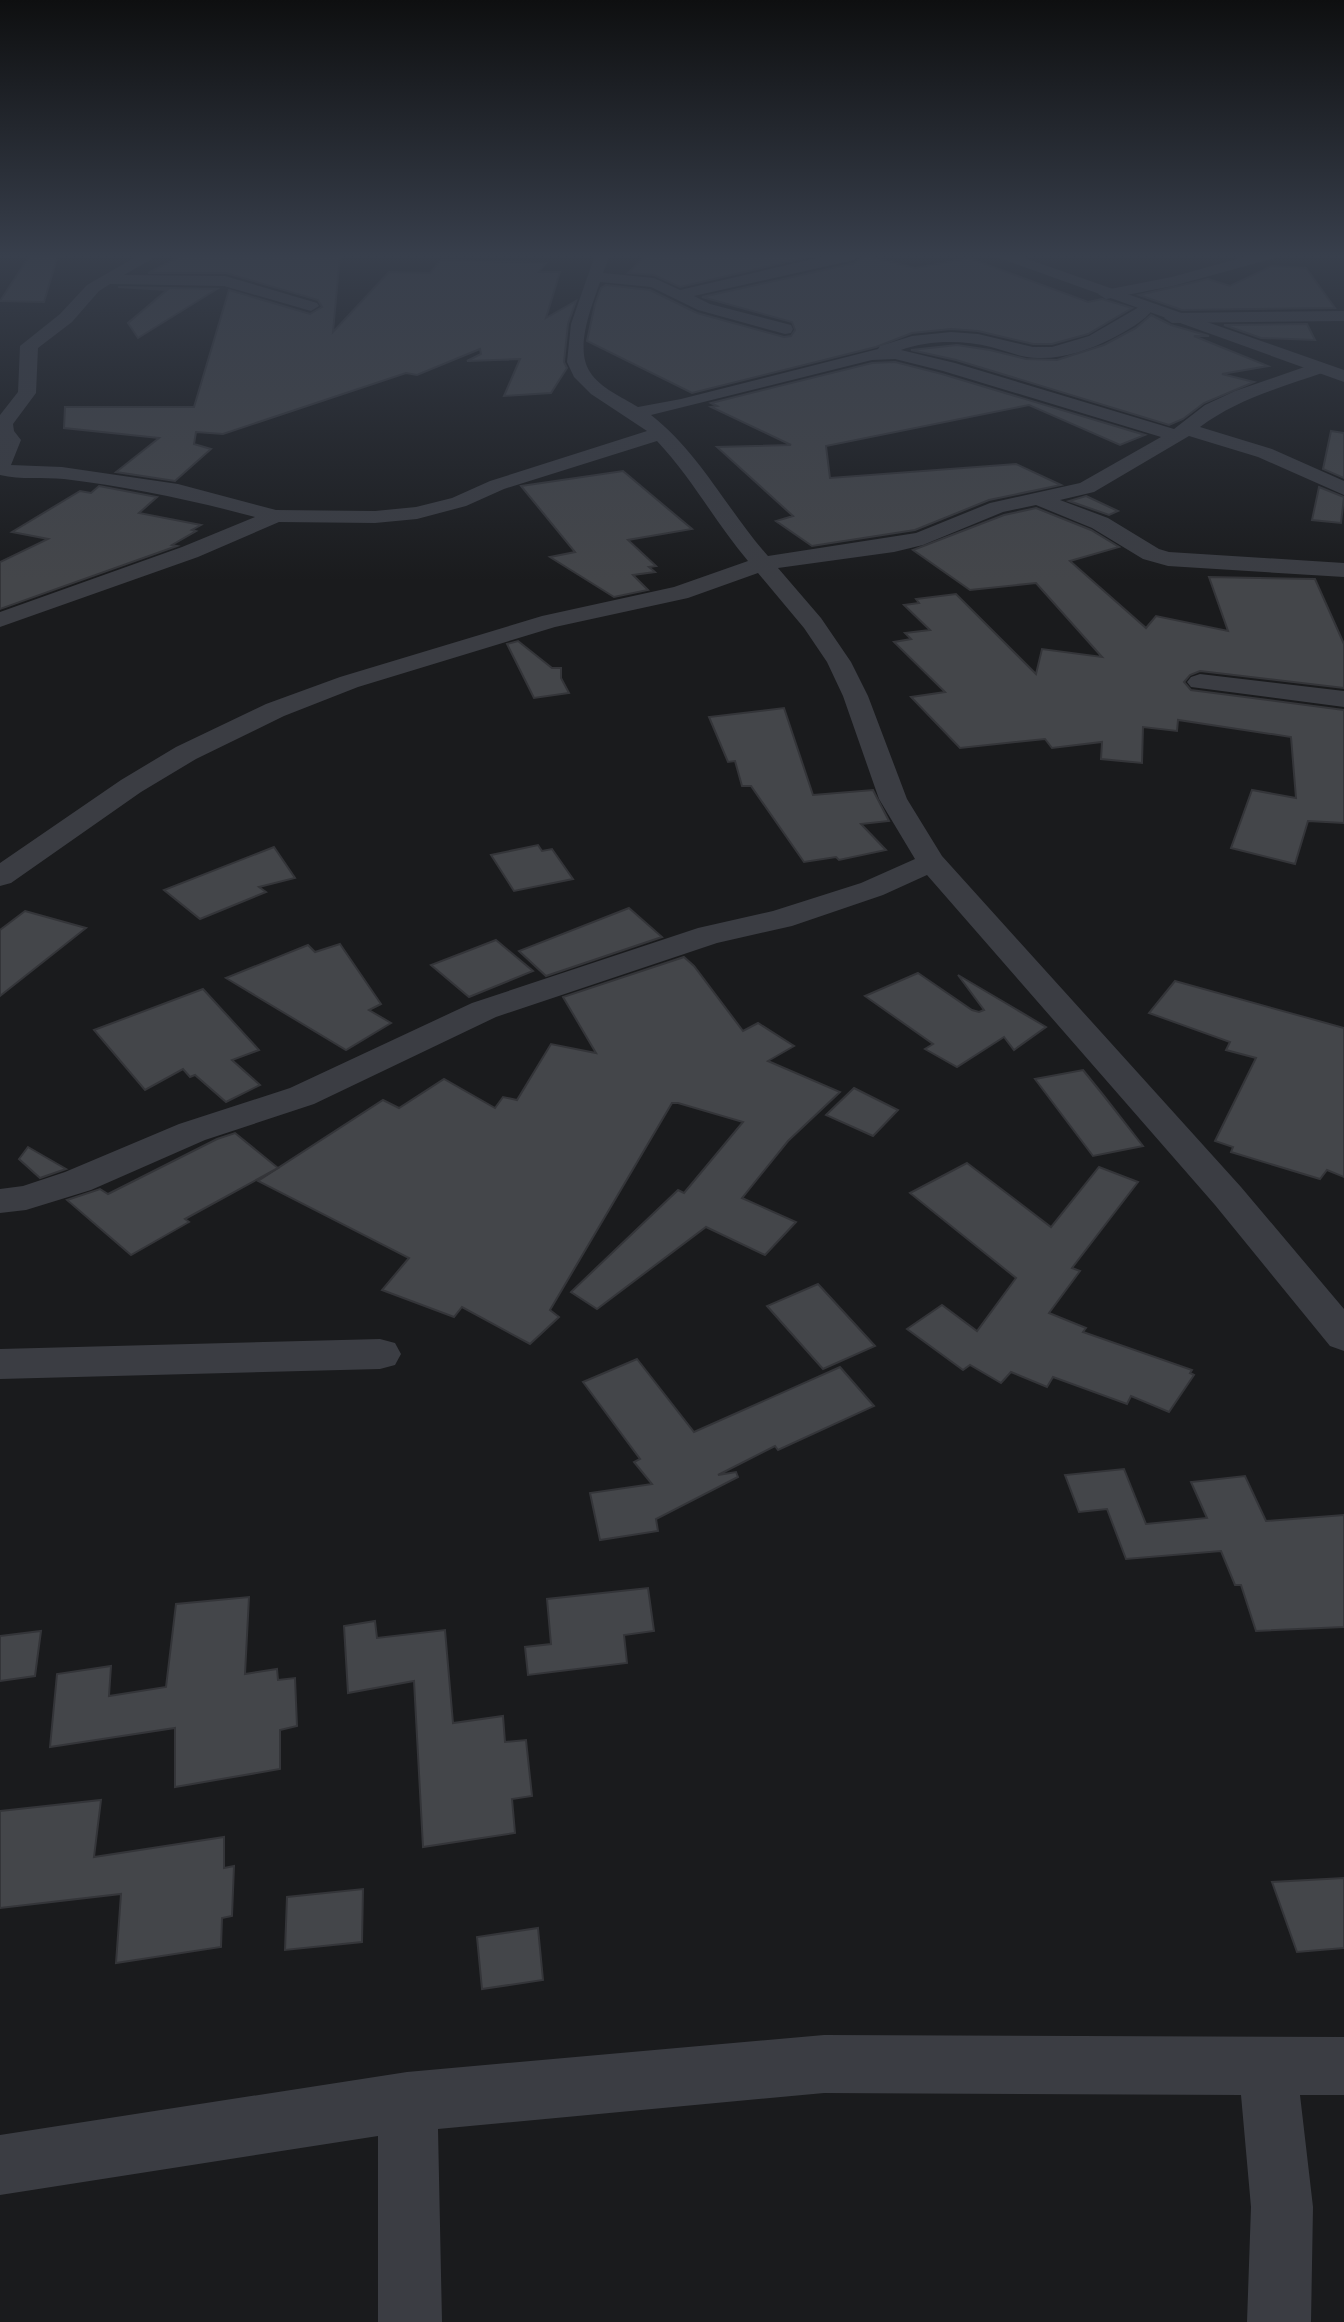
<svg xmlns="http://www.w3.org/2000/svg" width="1344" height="2322" font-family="Overpass,sans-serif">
<rect width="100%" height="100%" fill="#1a1b1d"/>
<g fill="#44464a" stroke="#343539" stroke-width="2">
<path d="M30 255H58L44 302 0 301Z"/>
<path d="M183 255H340L333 332 389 272 430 273 441 260 546 263 539 272H560L546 318 576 301 568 324 564 362 567 368 551 393 504 396 520 359 467 361 481 354 480 349 417 375 406 373 223 434 196 432 194 444 211 449 175 481 116 472 159 438 64 428 65 407H194L229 290 310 314 322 307 318 300 226 273H148Z"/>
<path d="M646 255H817L680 287 654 275 628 273Z"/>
<path d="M864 255 915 268 969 258 1088 302 1102 299 1132 308 1088 334 1052 344H1033L978 331 951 329 912 333 876 347 692 393 587 341 595 304 601 288 606 285 650 290 697 313 784 337 791 336 795 330 792 322 702 297 855 263Z"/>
<path d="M1272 266 1306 268 1335 308 1182 310 1139 295 1208 279 1230 286Z"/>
<path d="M118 287H119L217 289 138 338 128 323 167 290Z"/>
<path d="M1151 315 1171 325 1209 336H1194L1268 366 1222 374 1254 382 1204 403 1183 419 1169 425 956 360 911 350 957 345 990 350 1026 359 1057 360 1104 345 1136 328Z"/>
<path d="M1307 324 1315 340 1261 338 1224 325Z"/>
<path d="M895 362 942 374 1145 435 1120 445 1029 405 826 446 830 478 1016 464 1061 485 989 500 915 530 812 546 776 521 793 516 717 447 791 445 711 407 717 406 711 403 872 363Z"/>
<path d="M1331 431 1344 433V478L1323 469Z"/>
<path d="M623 471 692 529 628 540 656 566 649 567 655 572 633 575 648 590 614 597 550 557 575 552 521 486Z"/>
<path d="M99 486 157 497 139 513 201 525 192 530 196 531 172 545 177 546 0 609V562L48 539 12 532 80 491 91 493Z"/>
<path d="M1319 487 1344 497 1341 523 1312 520Z"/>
<path d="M1086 496 1118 511 1109 515 1069 501Z"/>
<path d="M1036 508 1091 530 1119 547 1070 561 1146 628 1156 616 1228 631 1209 577 1315 579 1344 644V688L1200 671 1190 675 1184 682 1191 690 1344 710V823L1308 821 1295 864 1231 848 1252 790 1296 798 1291 737 1178 720 1177 731 1143 727 1142 763 1101 759 1102 742 1052 748 1045 739 960 748 911 697 945 692 894 642 911 639 905 633 930 630 904 605 919 603 916 599 956 594 1036 674 1042 649 1102 657 1036 583 970 590 913 550 1004 515Z"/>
<path d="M518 641 552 668H561V678L569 693 534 698 507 644Z"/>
<path d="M784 708 813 795 873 790 889 821 861 824 886 850 839 860 836 857 804 862 751 786H742L735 761 728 762 709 717Z"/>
<path d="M538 845 542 851 552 849 573 879 514 891 491 855Z"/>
<path d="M274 847 295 878 259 887 266 892 200 919 164 890Z"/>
<path d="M629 908 662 937 546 976 519 951Z"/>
<path d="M25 911 86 928 0 996V930Z"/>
<path d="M496 940 533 971 469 997 431 965Z"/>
<path d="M340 944 381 1004 369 1010 391 1023 346 1050 226 978 308 945 315 952Z"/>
<path d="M684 957 694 966 743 1031 758 1023 794 1046 768 1061 840 1092 788 1141 742 1198 796 1222 765 1255 706 1227 597 1309 571 1292 678 1190 684 1193 743 1122 678 1103H672L550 1310 559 1317 530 1344 462 1307 454 1317 382 1290 409 1258 258 1181 383 1100 399 1108 444 1079 495 1108 503 1097 517 1100 551 1044 596 1053 563 997Z"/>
<path d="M918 973 972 1010 979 1012 984 1010 958 975 1046 1027 1014 1050 1004 1037 957 1067 925 1049 933 1044 865 996Z"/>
<path d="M1175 981 1344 1028V1177L1327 1170 1320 1179 1231 1152 1233 1147 1215 1141 1256 1058 1226 1050 1230 1042 1149 1013Z"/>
<path d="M203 989 259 1050 232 1060 260 1085 226 1102 195 1075 190 1077 183 1069 145 1090 94 1030Z"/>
<path d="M1083 1070 1104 1096 1143 1146 1093 1156 1035 1079Z"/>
<path d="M854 1088 898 1110 873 1136 826 1115Z"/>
<path d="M235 1133 278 1168 185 1219 189 1222 131 1255 67 1200 100 1189 108 1194 217 1139Z"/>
<path d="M28 1147 66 1169 40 1178 19 1159Z"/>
<path d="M967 1163 1051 1227 1099 1167 1138 1182 1072 1268 1080 1271 1049 1313 1086 1328 1083 1332 1192 1370 1190 1373 1194 1375 1169 1412 1131 1396 1127 1404 1053 1377 1047 1387 1011 1372 1001 1383 970 1365 963 1370 907 1329 942 1305 977 1331 1016 1278 910 1193Z"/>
<path d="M818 1284 875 1346 823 1369 767 1306Z"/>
<path d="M637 1359 694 1432 840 1367 874 1406 778 1450 775 1446 718 1475 736 1472 738 1477 656 1519 658 1531 600 1540 590 1493 652 1484 634 1462 640 1459 583 1382Z"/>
<path d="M1124 1469 1146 1524 1207 1518 1191 1482 1245 1476 1266 1521 1344 1515V1627L1256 1631 1241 1585H1235L1221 1551 1126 1559 1107 1509 1079 1512 1065 1475Z"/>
<path d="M648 1588 654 1631 624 1635 627 1663 528 1675 525 1647 551 1644 547 1599Z"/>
<path d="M249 1597 245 1674 277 1669 278 1680 295 1678 297 1726 280 1730V1769L175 1787V1728L50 1747 57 1674 111 1666 109 1696 166 1687 176 1604Z"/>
<path d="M375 1621 377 1638 445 1630 453 1723 503 1716 505 1742 526 1740 532 1796 512 1799 515 1833 423 1847 414 1681 348 1693 344 1626Z"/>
<path d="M41 1631 35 1676 0 1681V1636Z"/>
<path d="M101 1800 94 1857 224 1837V1868L234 1866 232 1916 222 1918 221 1947 116 1963 121 1894 0 1908V1811Z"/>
<path d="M1344 1878V1948L1297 1952 1272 1882Z"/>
<path d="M363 1889 362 1942 285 1950 287 1897Z"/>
<path d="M538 1928 543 1980 482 1989 477 1937Z"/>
</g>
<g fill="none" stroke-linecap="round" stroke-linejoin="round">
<g fill="#3b3d43" fill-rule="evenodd">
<path d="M139 255H159L124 275 225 276 317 303 319 306 311 311 224 286 110 284 99 291 72 322 38 348 36 393 13 424 14 431 21 440 11 465 62 467 178 484 276 510 375 511 416 507 452 498 490 481 647 431 591 394 574 377 567 362 571 324 595 255H610L603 273 654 278 680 290 830 255H861L854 260 694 296 710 304 791 325 793 329 791 333 785 334 698 310 651 287 600 282C592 306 574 348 590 372 600 388 622 397 638 407L681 399 878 349 880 346 912 336 951 332 978 334 1033 347H1052L1089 336 1146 303 1154 308C1144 322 1126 331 1111 339 1089 350 1063 359 1038 358 1022 358 1007 351 991 347 962 340 929 340 901 350L955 363 1174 429 1205 405 1235 391 1313 364H1325L1328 368 1325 372C1282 387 1237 399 1200 427L1272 449 1344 481V495L1258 457 1189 436 1094 492 1060 500 1108 518 1159 549 1169 552 1344 563V577L1168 566 1143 559 1092 528 1036 505 1003 512 923 545 894 552 778 568 821 618 851 662 868 696 907 799 942 856 1241 1187 1344 1309V1351L1330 1346 1215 1205 927 875 883 895 792 926 717 943 496 1017 314 1104 205 1140 91 1190 26 1210 0 1213V1189L23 1186 65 1172 179 1124 290 1088 472 1003 698 928 773 911 861 883 915 859 879 799 843 696 827 662 804 628 758 573 688 598 555 627 358 687 284 716 196 759 141 792 11 883 0 886V863L121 780 176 747 266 704 340 677 542 616 674 587 748 561C715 522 692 478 657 441L504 489 466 506 417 519 375 523 279 522 198 557 0 627V612L182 547 255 517C192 500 129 487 64 479 43 477 21 480 0 475V415L18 392 20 346 60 314 87 285ZM895 359 943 371 1161 437 1080 483 990 503 916 533 768 556C727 510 700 453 651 415L872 360Z"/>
<path d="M1251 255H1277L1275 258 1173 286 1106 299 1098 294 1100 291 1172 277Z"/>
<path d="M1344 311V321L1172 323 1164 318 1172 313Z"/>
<path d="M1200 674 1344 691V707L1191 687 1187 682 1191 677Z"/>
<path d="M380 1339 395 1343 401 1354 395 1365 380 1369 0 1379V1349Z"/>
<path d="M824 2035 1344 2037V2095H1300L1313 2207 1311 2322H1247L1251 2207 1241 2095 824 2093 438 2129 442 2322H378V2136L0 2195V2135L407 2072Z"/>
</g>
<path fill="#3b3d43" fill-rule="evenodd" d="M991 255H1016L1344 370V382Z"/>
</g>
<linearGradient id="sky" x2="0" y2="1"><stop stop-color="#0e0f10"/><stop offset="0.44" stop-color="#383f4c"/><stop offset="1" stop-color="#383f4c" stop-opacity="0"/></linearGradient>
<rect width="1344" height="581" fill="url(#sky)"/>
</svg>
